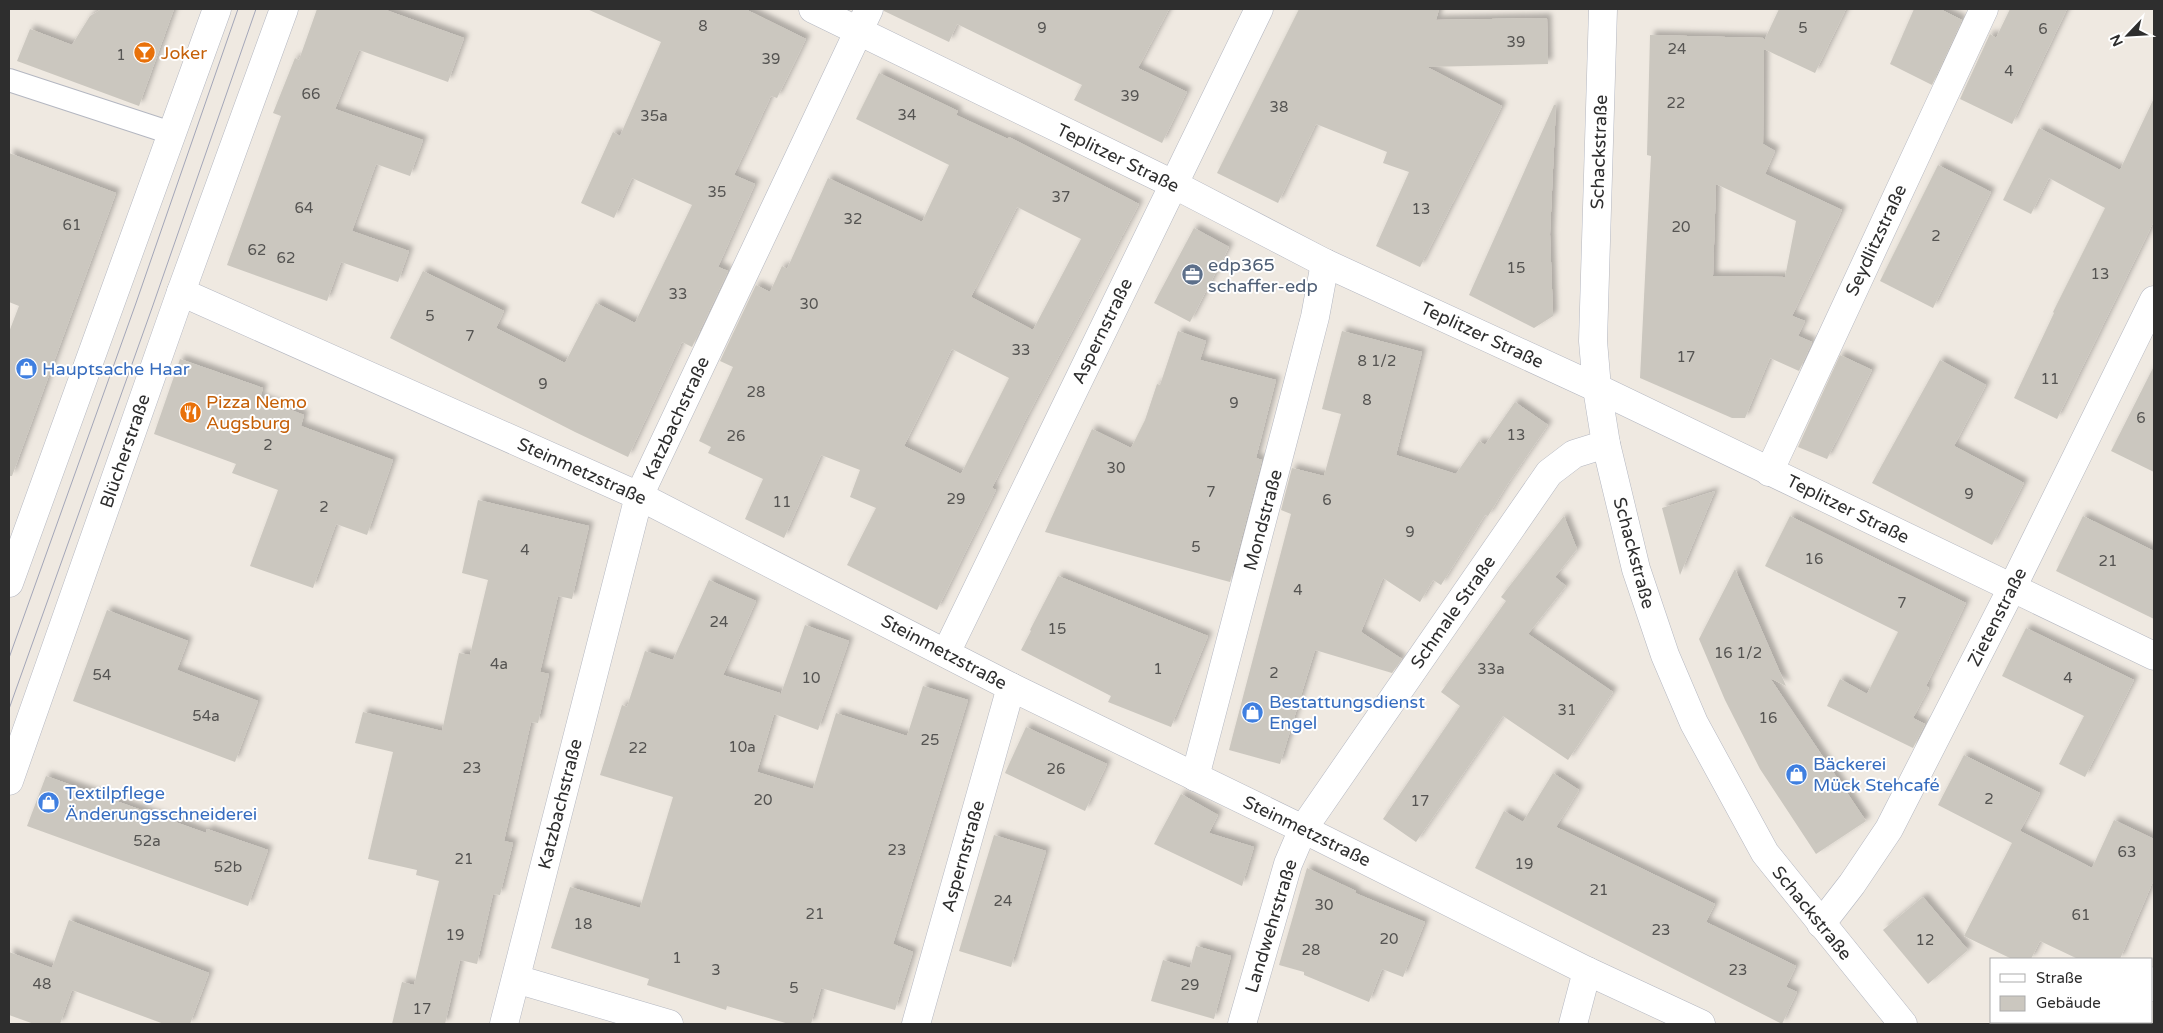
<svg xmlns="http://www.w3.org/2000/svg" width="2163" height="1033" font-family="'Varela Round',sans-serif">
<defs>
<filter id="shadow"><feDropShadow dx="4.5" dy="-4.5" stdDeviation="2.5" flood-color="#0004"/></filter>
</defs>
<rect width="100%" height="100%" fill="#efe9e1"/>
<g fill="#cbc7bf" fill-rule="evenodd" filter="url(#shadow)">
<path d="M102 9H174L139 106 17 61 30 29 72 45 90 16Z"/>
<path d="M317 9H383L464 38 448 82 359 50 335 109 423 140 410 176 376 164 352 231 409 251 398 282 341 262 327 301 227 265 281 116 273 113 295 58 299 60Z"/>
<path d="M587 9H745L806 39 777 98 771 96 734 175 755 184 718 267 728 271 692 347 682 342 628 457 575 432 390 338 423 271 504 311 496 328 565 363 596 303 635 323 692 205 632 178 614 218 581 203 613 132 620 136 661 42Z"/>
<path d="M884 9H1169L1138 68 1187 92 1162 143 1074 100 1082 85 957 24 949 42 884 11Z"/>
<path d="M1299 9H1439L1436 20 1547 18 1548 64 1427 67 1502 106 1420 267 1376 246 1409 172 1383 163 1387 152 1316 124 1278 203 1217 173Z"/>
<path d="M1779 9H1846L1815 73 1764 49 1763 144 1775 151 1765 174 1842 210 1792 316 1805 321 1798 336 1812 342 1799 371 1770 358 1745 418H1732L1640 378 1651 156 1647 155 1650 35 1764 38V41ZM1716 184 1796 221 1785 277 1713 276Z"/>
<path d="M1914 9H1940L1962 20 1932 85 1890 64Z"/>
<path d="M2010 9H2067L2012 124 1960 99 1990 34 1996 38Z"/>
<path d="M879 73 958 111 956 115 1008 139 1009 137 1139 204 1027 417 992 488 996 490 937 610 847 565 876 508 850 497 860 470 821 455 784 538 745 519 763 479 708 453 711 447 699 441 733 367 720 361 756 285 770 292 782 266 787 269 828 178 922 222 949 165 856 119ZM1017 207 1081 239 1033 330 971 297ZM952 349 1009 378 961 474 904 446Z"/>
<path d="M2154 98V221L2057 419 2014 398 2054 313 2053 312 2105 208 2049 178 2031 214 2003 200 2039 128 2120 170Z"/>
<path d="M1554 105H1556L1550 234 1553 316 1534 328 1469 295Z"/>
<path d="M9 153 116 193 12 476H9V332L19 306 9 302Z"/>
<path d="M1938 165 1991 192 1933 308 1880 281Z"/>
<path d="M1194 228 1229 247 1190 322 1154 303Z"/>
<path d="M1178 331 1206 341 1200 360 1276 380 1256 458 1262 460 1230 582 1045 532 1092 429 1131 448 1145 420 1157 384 1160 385Z"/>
<path d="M1342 331 1422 352 1396 455 1456 474 1479 441 1485 445 1515 402 1548 425 1507 485 1488 516 1485 515 1441 585 1433 580 1420 602 1383 578 1361 632 1402 659 1392 673 1315 650 1280 764 1229 750 1291 514 1281 510 1292 468 1324 476 1341 414 1322 409Z"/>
<path d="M1840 355 1872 370 1827 459 1798 447Z"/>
<path d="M180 359 263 388 260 398 304 415 301 426 393 460 367 535 336 524 313 588 250 566 278 490 232 473 236 464 154 434Z"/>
<path d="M1940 360 1986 385 1954 446 2024 483 1992 545 1872 483Z"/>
<path d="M2154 366V472L2111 451Z"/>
<path d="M1715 491 1680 575 1662 508Z"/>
<path d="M478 500 589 526 572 599 558 596 540 672 549 674 538 723 531 722 504 841 513 843 500 895 493 894 477 964 460 960 445 1024H392L402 982 414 985 439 881 416 875 417 870 368 859 393 752 355 743 363 712 442 731 459 653 470 655 488 580 462 573Z"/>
<path d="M1564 516 1577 549 1555 577 1566 586 1528 634 1613 692 1568 760 1503 716 1416 842 1383 819 1460 706 1441 692 1506 601 1501 597Z"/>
<path d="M1790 516 1966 603 1926 686 1929 688 1913 718 1925 724 1913 748 1827 706 1840 679 1867 694 1898 632 1765 566Z"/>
<path d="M2083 516 2154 551V619L2056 571Z"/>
<path d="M1735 569 1786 686 1770 678 1866 821 1816 854 1760 769 1725 700 1699 639Z"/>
<path d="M1058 576 1208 636 1171 727 1108 702 1111 696 1021 650 1031 631 1030 630Z"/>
<path d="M709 580 756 601 723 675 780 693 778 702 805 625 849 641 818 730 774 714 757 772 813 789 836 713 907 736 923 686 968 700 893 944 913 952 895 1010 821 988 811 1024H789L727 1006 726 1010 647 985 649 979 551 948 570 887 640 908 673 797 600 775 622 705 627 707 645 651 673 660Z"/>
<path d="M107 610 188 641 177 670 258 701 235 762 73 701Z"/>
<path d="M2026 628 2134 680 2085 777 2059 764 2084 716 2002 676Z"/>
<path d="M1026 727 1107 764 1085 811 1005 773Z"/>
<path d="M1964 755 2040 793 2020 831 2092 868 2114 820 2154 839V879L2120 959H2078L2040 941 2031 959H2012L1964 936 2012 843 1938 805Z"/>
<path d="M1553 773 1579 790 1556 827 1715 904 1706 922 1796 966 1786 987 1797 992 1782 1024 1475 868 1504 811 1523 822Z"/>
<path d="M46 776 206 833 207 829 268 850 248 906 27 826Z"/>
<path d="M1181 794 1218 815 1209 833 1254 847 1242 886 1154 844Z"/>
<path d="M994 835 1046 851 1011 967 959 951Z"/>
<path d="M1307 868 1356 891 1355 893 1425 922 1403 977 1382 969 1369 1002 1304 975V972L1279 965Z"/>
<path d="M1923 897 1968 950 1928 984 1883 930Z"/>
<path d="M69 920 209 973 190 1024H164L72 990 60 1024H34L9 1015V952L52 968Z"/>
<path d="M1196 946 1231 956 1214 1019 1151 1001 1163 960 1190 968Z"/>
</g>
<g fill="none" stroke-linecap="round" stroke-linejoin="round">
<defs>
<path id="lane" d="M9 80 171 133"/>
<g id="street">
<path d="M813 9 1173 184 1325 263 1597 388 2154 656"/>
<path d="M1603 9 1593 341 1597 388 1606 444 1636 569 1665 655 1694 723 1765 853 1903 1024"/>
<path d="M181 292 639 496 1011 687 1303 829 1587 971 1701 1024"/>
<path d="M1769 472 1984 9"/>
<path d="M946 653 1259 9"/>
<path d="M1195 777 1291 410 1315 317 1325 263"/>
<path d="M1821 924 1852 884 1889 829 2012 588 2154 300"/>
<path d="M516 979 669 1024"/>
<path d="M2152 987 2154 981"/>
<path d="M504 1024 639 496 869 9"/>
<path d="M916 1024 1011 687"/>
<path d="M1242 1024 1288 864 1303 829 1549 473 1574 454 1606 444"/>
<path d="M1573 1024 1587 971"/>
<path d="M2133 1024 2134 1022"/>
</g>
<g id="secondary">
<path d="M9 583 217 9"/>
<path d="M9 781 181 292 284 9"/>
</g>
</defs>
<use href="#lane" stroke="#b4b7c1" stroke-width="24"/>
<use href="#street" stroke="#b4b7c1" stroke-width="29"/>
<use href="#secondary" stroke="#b4b7c1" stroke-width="29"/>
<use href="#lane" stroke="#fff" stroke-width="22"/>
<use href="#street" stroke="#fff" stroke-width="28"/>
<use href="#secondary" stroke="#fff" stroke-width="28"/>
<g stroke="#a3a6b8" stroke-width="1">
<path d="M9 658 136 303 238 9"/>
<path d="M9 709 152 308 256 9"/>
</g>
</g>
<defs>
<symbol id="bar-disc" viewBox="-11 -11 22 22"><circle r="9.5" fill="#e8710a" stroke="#fff"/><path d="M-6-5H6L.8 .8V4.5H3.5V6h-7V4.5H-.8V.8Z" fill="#fff"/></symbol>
<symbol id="office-disc" viewBox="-11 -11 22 22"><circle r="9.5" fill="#5c6f8a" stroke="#fff"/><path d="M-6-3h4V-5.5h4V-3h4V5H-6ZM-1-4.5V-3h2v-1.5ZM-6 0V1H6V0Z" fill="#fff"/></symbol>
<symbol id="shop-disc" viewBox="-11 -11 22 22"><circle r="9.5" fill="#3f7fe0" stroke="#fff"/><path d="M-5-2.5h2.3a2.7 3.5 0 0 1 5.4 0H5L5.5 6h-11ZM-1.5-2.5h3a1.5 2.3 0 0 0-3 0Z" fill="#fff"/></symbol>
<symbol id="restaurant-disc" viewBox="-11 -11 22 22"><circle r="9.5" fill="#e8710a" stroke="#fff"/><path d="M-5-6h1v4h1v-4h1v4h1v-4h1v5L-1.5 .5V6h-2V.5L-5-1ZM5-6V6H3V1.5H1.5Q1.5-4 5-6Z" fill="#fff"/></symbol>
</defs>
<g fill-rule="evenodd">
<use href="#bar-disc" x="132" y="40" width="25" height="25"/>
<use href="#office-disc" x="1180" y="262" width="25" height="25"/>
<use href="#shop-disc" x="14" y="356" width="25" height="25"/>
<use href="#restaurant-disc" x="178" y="400" width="25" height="25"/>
<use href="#shop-disc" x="1240" y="700" width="25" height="25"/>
<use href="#shop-disc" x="1784" y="762" width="25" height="25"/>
<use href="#shop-disc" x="36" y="790" width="25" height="25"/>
</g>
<g text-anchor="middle" stroke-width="4" stroke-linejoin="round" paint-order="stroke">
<g font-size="15" fill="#555452">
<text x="703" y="31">8</text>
<text x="1042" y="33">9</text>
<text x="1803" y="33">5</text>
<text x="2043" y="34">6</text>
<text x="1516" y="47">39</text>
<text x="1677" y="54">24</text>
<text x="121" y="60">1</text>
<text x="771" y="64">39</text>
<text x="2009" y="76">4</text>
<text x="311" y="99">66</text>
<text x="1130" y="101">39</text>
<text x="1676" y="108">22</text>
<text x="1279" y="112">38</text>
<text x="907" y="120">34</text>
<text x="654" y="121">35a</text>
<text x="717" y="197">35</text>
<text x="1061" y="202">37</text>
<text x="304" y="213">64</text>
<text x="1421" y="214">13</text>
<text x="853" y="224">32</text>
<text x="72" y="230">61</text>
<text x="1681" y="232">20</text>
<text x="1936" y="241">2</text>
<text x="257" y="255">62</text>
<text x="286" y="263">62</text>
<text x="1516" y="273">15</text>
<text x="2100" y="279">13</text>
<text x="678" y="299">33</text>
<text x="809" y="309">30</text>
<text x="430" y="321">5</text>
<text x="470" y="341">7</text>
<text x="1021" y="355">33</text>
<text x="1686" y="362">17</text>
<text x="1377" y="366">8 1/2</text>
<text x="2050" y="384">11</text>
<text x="543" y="389">9</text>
<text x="756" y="397">28</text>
<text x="1367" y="405">8</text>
<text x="1234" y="408">9</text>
<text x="2141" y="423">6</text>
<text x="1516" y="440">13</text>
<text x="736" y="441">26</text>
<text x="268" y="450">2</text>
<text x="1116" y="473">30</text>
<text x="1211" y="497">7</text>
<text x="1969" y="499">9</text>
<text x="956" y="504">29</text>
<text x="1327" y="505">6</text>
<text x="782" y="507">11</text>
<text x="324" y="512">2</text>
<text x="1410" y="537">9</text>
<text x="1196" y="552">5</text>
<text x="525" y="555">4</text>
<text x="1814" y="564">16</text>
<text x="2108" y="566">21</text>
<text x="1298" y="595">4</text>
<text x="1902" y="608">7</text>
<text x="719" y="627">24</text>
<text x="1057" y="634">15</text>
<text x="1738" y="658">16 1/2</text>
<text x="499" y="669">4a</text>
<text x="1158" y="674">1</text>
<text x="1491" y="674">33a</text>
<text x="1274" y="678">2</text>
<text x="102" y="680">54</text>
<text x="811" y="683">10</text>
<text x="2068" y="683">4</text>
<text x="1567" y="715">31</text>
<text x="206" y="721">54a</text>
<text x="1768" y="723">16</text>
<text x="930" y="745">25</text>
<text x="742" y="752">10a</text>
<text x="638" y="753">22</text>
<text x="472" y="773">23</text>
<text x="1056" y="774">26</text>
<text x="1989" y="804">2</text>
<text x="763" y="805">20</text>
<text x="1420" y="806">17</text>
<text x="147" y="846">52a</text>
<text x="897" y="855">23</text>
<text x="2127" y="857">63</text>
<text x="464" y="864">21</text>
<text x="1524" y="869">19</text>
<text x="228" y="872">52b</text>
<text x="1599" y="895">21</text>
<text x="1003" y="906">24</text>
<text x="1324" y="910">30</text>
<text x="815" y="919">21</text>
<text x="2081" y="920">61</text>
<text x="583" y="929">18</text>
<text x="1661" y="935">23</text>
<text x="455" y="940">19</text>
<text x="1389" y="944">20</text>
<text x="1925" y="945">12</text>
<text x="1311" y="955">28</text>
<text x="677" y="963">1</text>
<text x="716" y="975">3</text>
<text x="1738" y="975">23</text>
<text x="42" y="989">48</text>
<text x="1190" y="990">29</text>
<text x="794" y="993">5</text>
<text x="422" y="1014">17</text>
</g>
<g font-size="18" fill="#c56008" stroke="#fff" text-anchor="start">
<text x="161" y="59">Joker</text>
<text x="206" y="408">Pizza Nemo<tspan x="206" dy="21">Augsburg</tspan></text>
</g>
<g font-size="18" fill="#2e2e2e" stroke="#fff">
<text transform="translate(1599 152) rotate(-88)" y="6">Schackstraße</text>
<text transform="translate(1118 158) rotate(26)" y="6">Teplitzer Straße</text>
<text transform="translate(1876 240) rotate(-65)" y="6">Seydlitzstraße</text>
<text transform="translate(1102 331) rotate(-64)" y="6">Aspernstraße</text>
<text transform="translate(1482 335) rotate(25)" y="6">Teplitzer Straße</text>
<text transform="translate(676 418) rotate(-65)" y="6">Katzbachstraße</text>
<text transform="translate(125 451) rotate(-71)" y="6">Blücherstraße</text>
<text transform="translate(582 471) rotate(24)" y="6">Steinmetzstraße</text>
<text transform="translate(1848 509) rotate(26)" y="6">Teplitzer Straße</text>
<text transform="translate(1263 520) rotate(-75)" y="6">Mondstraße</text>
<text transform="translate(1634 553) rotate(75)" y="6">Schackstraße</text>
<text transform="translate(1453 612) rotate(-55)" y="6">Schmale Straße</text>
<text transform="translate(1997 617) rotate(-63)" y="6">Zietenstraße</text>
<text transform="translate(944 652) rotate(28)" y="6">Steinmetzstraße</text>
<text transform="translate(560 804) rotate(-76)" y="6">Katzbachstraße</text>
<text transform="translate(1307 831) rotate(26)" y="6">Steinmetzstraße</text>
<text transform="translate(963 856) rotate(-74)" y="6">Aspernstraße</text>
<text transform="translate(1812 913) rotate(51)" y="6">Schackstraße</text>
<text transform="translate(1271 926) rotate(-73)" y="6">Landwehrstraße</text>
</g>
<g font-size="18" fill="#4e5e75" stroke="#fff" text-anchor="start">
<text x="1208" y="271">edp365<tspan x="1208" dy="21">schaffer-edp</tspan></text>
</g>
<g font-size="18" fill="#366cbe" stroke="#fff" text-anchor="start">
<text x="42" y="375">Hauptsache Haar</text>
<text x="1269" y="708">Bestattungsdienst<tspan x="1269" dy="21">Engel</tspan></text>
<text x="1813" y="770">Bäckerei<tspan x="1813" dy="21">Mück Stehcafé</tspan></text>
<text x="65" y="799">Textilpflege<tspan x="65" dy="21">Änderungsschneiderei</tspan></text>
</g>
</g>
<rect width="2163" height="1033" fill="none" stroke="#2e2e2e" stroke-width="20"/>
<rect x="1990" y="958" width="162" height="65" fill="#ffffff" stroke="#ababab"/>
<rect x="2000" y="974" width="25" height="8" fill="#ffffff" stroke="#ababab"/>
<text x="2036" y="983" font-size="15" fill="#2e2e2e">Straße</text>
<rect x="2000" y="996" width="25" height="15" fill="#cbc7bf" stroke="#ababab"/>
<text x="2036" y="1008" font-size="15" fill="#2e2e2e">Gebäude</text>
<g transform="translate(2128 35) rotate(245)" stroke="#ffffff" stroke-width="4" paint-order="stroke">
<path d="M0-4L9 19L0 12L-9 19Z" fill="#2e2e2e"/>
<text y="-8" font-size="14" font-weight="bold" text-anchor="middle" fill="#2e2e2e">N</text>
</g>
</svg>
